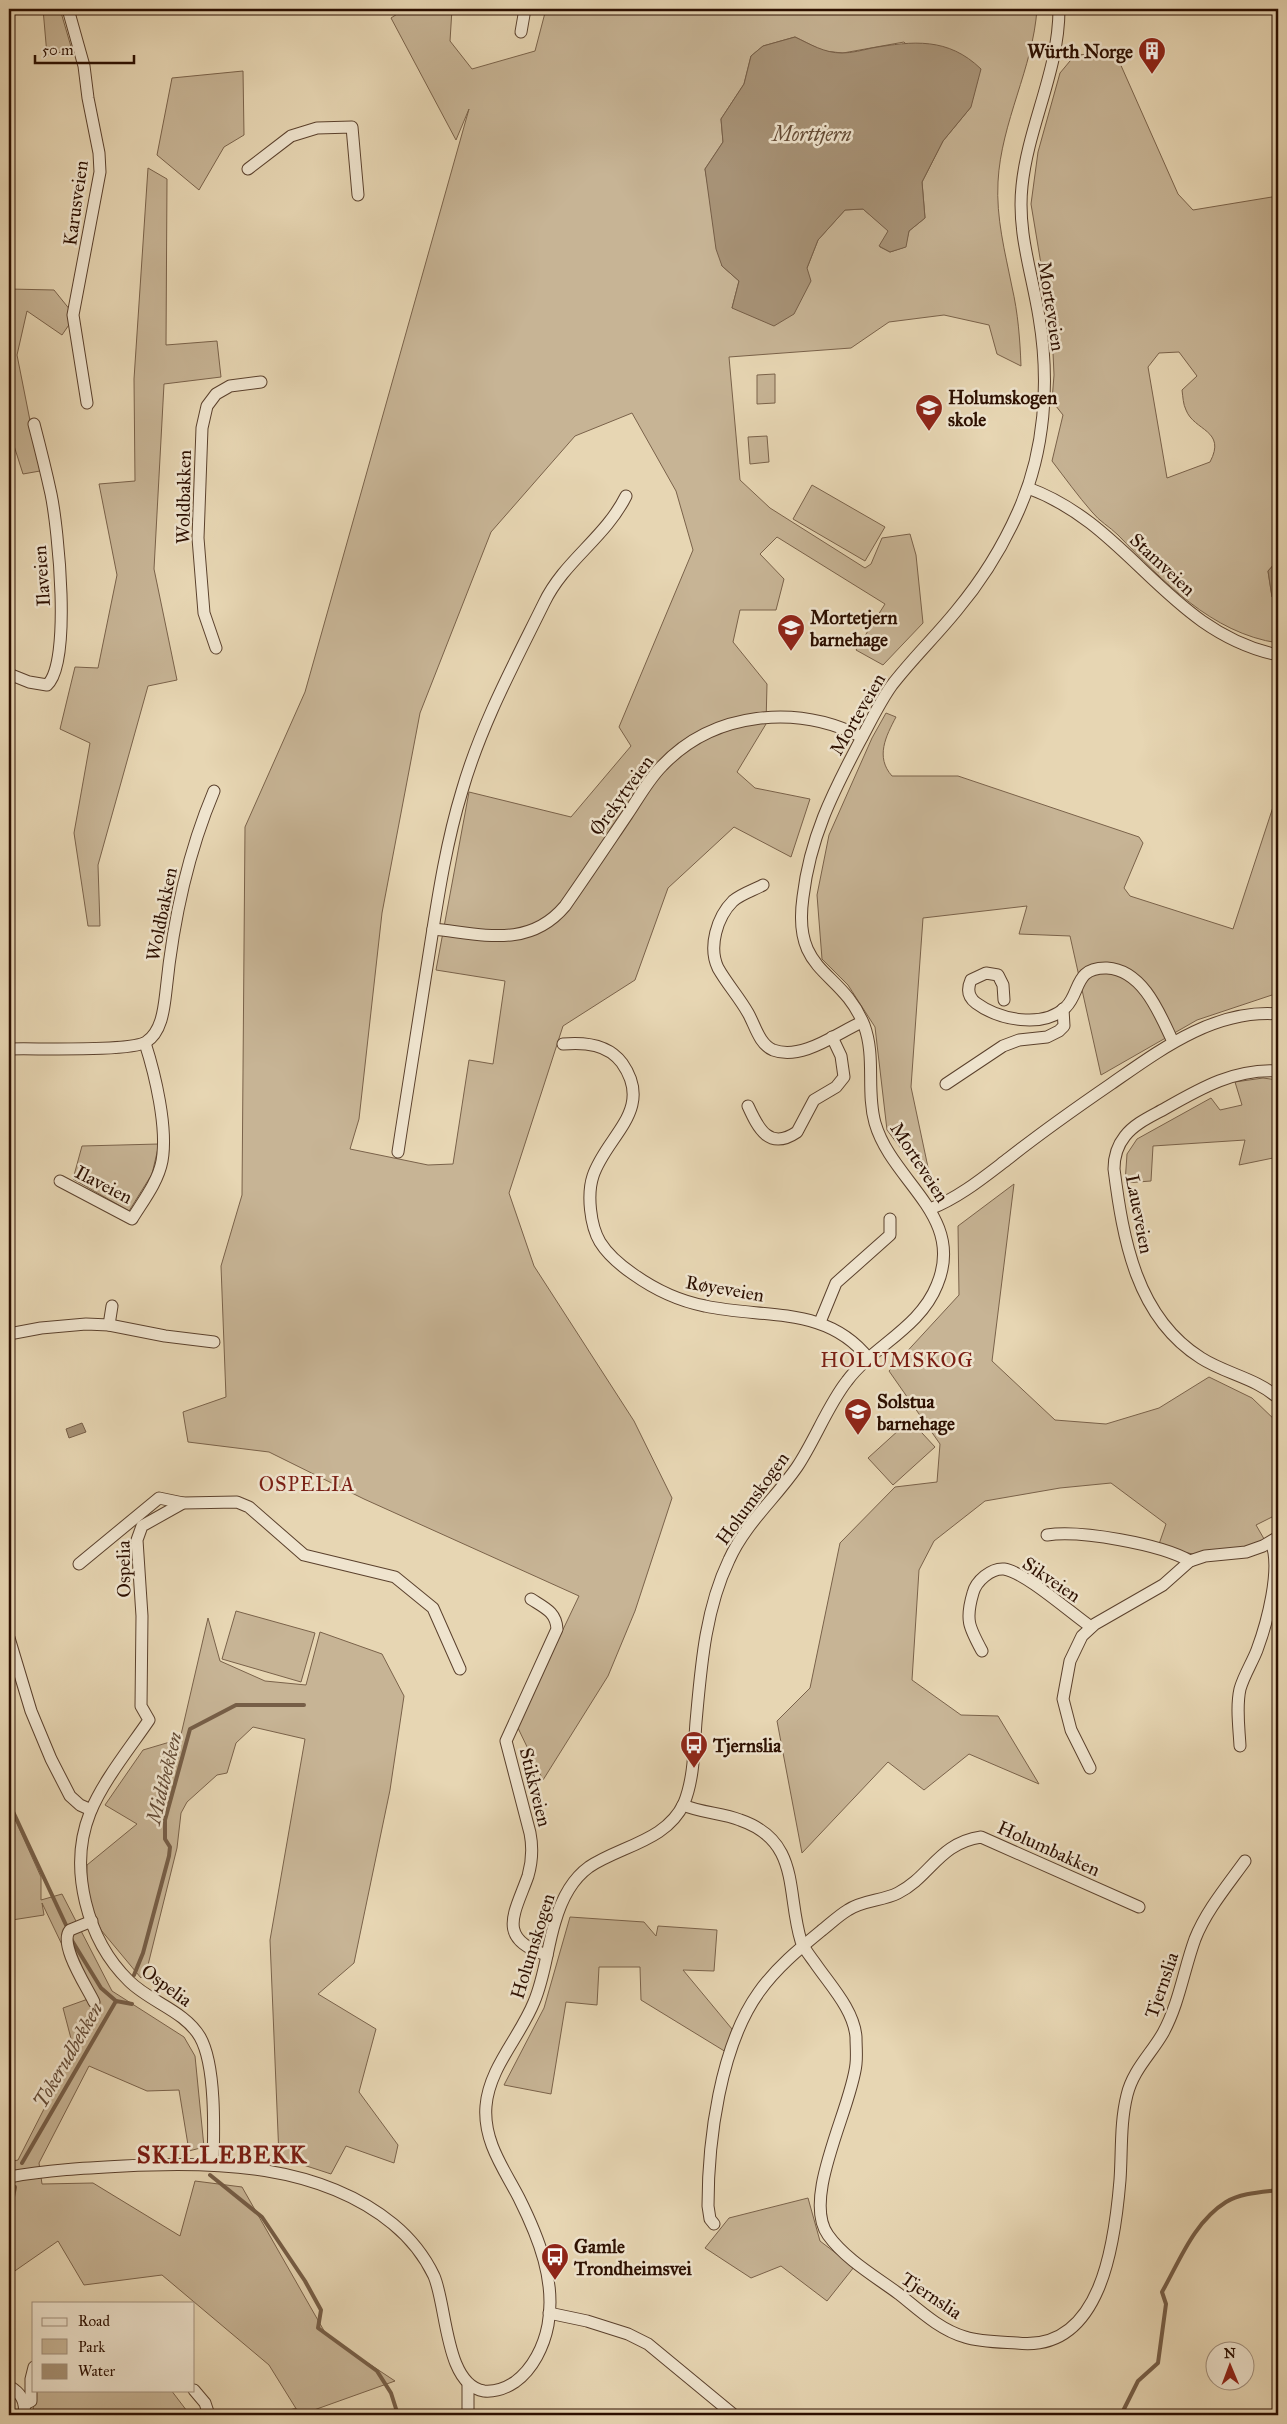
<svg xmlns="http://www.w3.org/2000/svg" width="1287" height="2424" font-family="'IM FELL Great Primer',serif">
<rect width="100%" height="100%" fill="#e7d6b3"/>
<filter id="stains"><feTurbulence type="fractalNoise" baseFrequency=".004" numOctaves="4"/><feColorMatrix values="0 0 0 0 .2 0 0 0 0 .09 0 0 0 0 .02 0 0 0 .5 -.17"/></filter>
<radialGradient id="worn" r=".72"><stop offset=".6" stop-color="#630" stop-opacity="0"/><stop offset="1" stop-color="#630" stop-opacity=".3"/></radialGradient>
<g fill="#c7b495" stroke="#7a624a" fill-rule="evenodd">
<path d="M43 9H60L72 50 47 55Z"/>
<path d="M405 9H452L450 41 472 69 535 51 546 9H1037C1033 68 1001 122 998 182 996 218 1005 252 1012 287 1018 313 1020 339 1021 366L997 354 989 325 944 315 889 322 851 348 729 357 740 480 770 508 865 568 871 564 882 538 910 534 916 555 923 623 883 665 856 650 885 604 777 537 760 554 784 579 776 610H740L733 642 767 684 766 724 737 772 755 788 810 799 791 857 734 827 668 888 635 980 563 1026 509 1193 534 1266 634 1421 672 1498 635 1611 608 1676 543 1780 517 1726 579 1596 364 1499 269 1452 188 1442 183 1412 226 1397 221 1266 242 1195 245 827 305 692 469 109 456 140 391 18ZM795 37 823 51 843 53 904 42 971 107 943 141 922 182 925 218 909 231 905 247 890 252 880 247 889 231 863 209 845 210 818 240 807 268 732 308 739 281 722 266 705 169 723 142 721 119 744 84 751 56 763 46ZM632 413 676 491 693 550 619 727 631 746 571 817 469 792 436 970 505 981 493 1064 469 1060 453 1164 428 1165 350 1149 359 1119 382 913 420 713 491 532 575 436Z"/>
<path d="M1111 53 1119 61 1178 194 1193 210 1278 196V560L1268 571 1272 597 1278 599V643C1211 633 1163 581 1118 535 1110 527 1099 521 1092 512 1078 496 1065 478 1052 461L1063 415 1052 401 1054 375 1052 330 1031 204 1038 152 1060 73 1075 55ZM1179 352 1197 376 1182 390C1183 397 1183 404 1186 410 1194 431 1227 430 1210 462L1167 478 1148 367 1159 353Z"/>
<path d="M243 71 244 135 224 147 199 190 157 155 172 78Z"/>
<path d="M148 168 167 179 166 345 217 341 221 377 164 384 154 569 177 680 148 686 98 865 100 926H88L74 833 90 743 60 729 75 667 98 668 117 575 99 484 135 481 134 379Z"/>
<path d="M9 289 54 290 75 316 62 335 27 311 17 355 40 471 23 474 9 430Z"/>
<path d="M775 374V403L757 404V375Z"/>
<path d="M767 436 769 462 750 464 748 437Z"/>
<path d="M812 485 885 527 865 561 793 519Z"/>
<path d="M886 713 896 717C886 736 875 757 892 776H958L1139 837 1143 843 1124 888 1130 896 1233 929 1274 804 1278 798V993L1197 1020 1101 1075 1070 936 1019 934 1027 906 923 918 911 1087 933 1191 887 1130 875 1027 848 985 822 959 817 895 829 835 872 738Z"/>
<path d="M1263 1078 1278 1080V1157L1239 1165 1245 1140 1153 1146 1151 1181 1125 1183 1127 1154 1137 1139 1211 1098 1220 1110 1242 1105 1235 1082Z"/>
<path d="M159 1144 152 1174 129 1211 73 1179 82 1146Z"/>
<path d="M1014 1184 992 1361 1055 1420 1106 1424 1159 1408 1209 1377 1252 1398 1278 1423V1509L1274 1516 1256 1525 1267 1544 1198 1555 1158 1547 1166 1524 1111 1483 1060 1488 985 1501 934 1541 919 1570 912 1680 961 1715 998 1716 1039 1784 969 1754 924 1790 888 1762 802 1853 777 1721 810 1688 840 1543 895 1487 937 1482 940 1444 889 1371 959 1295 958 1226Z"/>
<path d="M910 1420 935 1447 893 1485 868 1458Z"/>
<path d="M236 1611 315 1633 301 1682 222 1659Z"/>
<path d="M208 1618 220 1661 265 1681 306 1685 320 1632 382 1654 404 1696 390 1790 354 1963 318 1994 376 2029 359 2092 398 2145 394 2163 346 2146 331 2174 279 2157 270 1940 305 1739 253 1727 236 1743 227 1773 217 1775 187 1802 181 1813 177 1848 147 1969 141 1978 101 1930 86 1896 87 1865 137 1824 105 1805 143 1750 180 1739Z"/>
<path d="M9 1806 41 1877V1900L62 1894 112 1991 184 2037 195 2056 204 2147 189 2151 179 2090 147 2091 89 2066 39 2163 42 2184 93 2183 180 2236 195 2181 242 2187 327 2336 395 2381 300 2415 269 2365 162 2275 84 2285 58 2241 9 2275V2162L18 2160 74 2050 63 2008 88 1999 42 1903 44 1915 12 1920 9 1933Z"/>
<path d="M570 1917 644 1922 656 1936 658 1926 717 1930 714 1971 683 1970 732 2029 726 2052 641 2000 640 1967H599L597 2005 566 2002 551 2094 504 2085 544 2008Z"/>
<path d="M808 2198 820 2241 854 2267 827 2301 781 2266 751 2278 705 2248 729 2218Z"/>
<path d="M34 2390H171L190 2415H33Z"/>
</g>
<g fill="#a79276" stroke="#765e47">
<path d="M795 37C810 44 824 53 842 53 852 53 863 50 872 48 913 41 948 37 981 69L971 107 943 141 922 182 925 218 909 231 906 247 890 252 879 246 888 231 863 209 845 210 818 240 807 268 811 281 794 314 774 326 732 308 739 281 722 266 716 249 705 169 723 142 721 119 744 84 751 56 763 46Z"/>
<path d="M1278 560V599L1272 597 1268 571Z"/>
<path d="M82 1423 86 1432 69 1438 66 1429Z"/>
</g>
<g fill="none" stroke-linecap="round" stroke-linejoin="round">
<g stroke="#765e47" stroke-width="4">
<path d="M9 1803 66 1925"/>
<path d="M71 1939 101 1988 116 2001"/>
<path d="M134 1975 143 1953 169 1856 170 1847 165 1839V1820L190 1729 236 1705H304"/>
<path d="M22 2163 116 2001 132 2004"/>
<path d="M210 2175 262 2217 305 2281 321 2310 318 2328 377 2371 391 2393 398 2415"/>
<path d="M9 2200 13 2197 15 2187"/>
<path d="M1121 2415 1138 2381 1158 2363 1166 2304 1162 2292C1180 2260 1194 2222 1226 2202 1240 2193 1262 2192 1278 2190"/>
</g>
<defs>
<g id="minor">
<path d="M68 9 84 66 88 98 99 153 100 172 73 315 87 403"/>
<path d="M521 32 525 9"/>
<path d="M248 169 291 136 317 128 352 127 358 195"/>
<path d="M1028 488C1130 525 1168 632 1278 655"/>
<path d="M216 648 204 613 198 538 202 428 207 406 216 394 230 386 261 382"/>
<path d="M9 674 29 682 47 685C72 663 58 528 51 494 46 471 40 447 34 424"/>
<path d="M763 885C754 890 741 894 733 901 717 917 708 947 718 968 727 984 739 997 748 1013 755 1025 759 1044 773 1050 802 1061 837 1033 862 1022"/>
<path d="M433 929C482 934 529 949 565 906 586 876 606 846 627 815 638 799 648 780 662 766 714 711 797 704 862 737"/>
<path d="M1004 1000 1003 985 998 975 986 973 971 980C967 989 968 997 976 1003 999 1020 1043 1029 1066 1007 1081 992 1074 967 1107 968 1143 970 1160 1014 1173 1042"/>
<path d="M563 1044C585 1042 608 1044 622 1063 655 1110 606 1136 593 1176 587 1194 590 1225 600 1242 608 1255 620 1265 633 1274 654 1289 679 1301 705 1306 765 1319 827 1305 869 1359"/>
<path d="M9 1049C33 1048 129 1052 146 1042 162 1032 164 1008 166 991 173 921 187 855 214 791"/>
<path d="M1278 1071C1236 1068 1201 1088 1166 1108 1152 1116 1135 1123 1125 1136 1117 1146 1114 1157 1114 1169 1123 1239 1136 1317 1201 1358 1226 1374 1256 1378 1278 1398"/>
<path d="M946 1084 1003 1046 1019 1040 1047 1037 1059 1031 1064 1026 1063 1009"/>
<path d="M748 1106C758 1128 769 1151 797 1132L814 1100 836 1087 844 1077 841 1056 832 1037"/>
<path d="M398 1152C407 1092 417 1032 426 973 436 911 444 850 462 791 481 725 514 664 544 603 564 561 605 538 626 496"/>
<path d="M60 1181 132 1219C143 1201 158 1182 162 1161 168 1128 155 1074 145 1043"/>
<path d="M930 1209C960 1197 984 1177 1009 1158 1042 1132 1076 1108 1111 1084 1160 1050 1214 1009 1278 1014"/>
<path d="M820 1322 836 1283 890 1235V1219"/>
<path d="M109 1325 112 1306"/>
<path d="M9 1334 41 1328 86 1324 109 1325 165 1336 214 1342"/>
<path d="M1047 1535C1081 1530 1160 1544 1190 1561"/>
<path d="M79 1564 159 1498 183 1503"/>
<path d="M531 1599C545 1608 556 1612 557 1629L506 1741 530 1833C533 1848 532 1862 528 1876 515 1913 495 1939 547 1955"/>
<path d="M9 1638 31 1711 51 1759 70 1796 80 1805 91 1810"/>
<path d="M982 1651C969 1627 965 1620 973 1593 976 1581 991 1568 1004 1569 1025 1572 1072 1614 1091 1627"/>
<path d="M1240 1746C1239 1727 1236 1707 1240 1689 1244 1675 1252 1663 1257 1650 1267 1623 1282 1568 1271 1542"/>
<path d="M1090 1768 1071 1730 1063 1699 1070 1661 1082 1636 1095 1624 1163 1585 1190 1561 1205 1556 1246 1552 1263 1546 1278 1537"/>
<path d="M683 1805C702 1813 722 1813 740 1820 801 1841 786 1892 801 1941 804 1949 810 1956 815 1963 830 1985 854 2010 856 2037 856 2046 857 2055 856 2064 852 2107 801 2198 828 2235 845 2259 876 2277 899 2294 919 2310 940 2330 965 2337 980 2342 1001 2342 1017 2343 1102 2353 1115 2241 1120 2180 1122 2152 1120 2123 1127 2095 1133 2070 1151 2054 1163 2033 1179 2004 1184 1969 1195 1939 1206 1911 1227 1886 1245 1861"/>
<path d="M92 1921 70 1930C58 1944 87 1987 94 2002"/>
<path d="M213 2164C214 2131 216 2065 200 2037 185 2011 150 2002 129 1981 87 1940 68 1868 90 1813 103 1781 130 1748 149 1720L141 1706 142 1616 137 1540 142 1526 183 1503 237 1502 249 1507 304 1555 395 1577 433 1608 460 1669"/>
<path d="M9 2177C47 2170 85 2168 124 2166 215 2161 320 2164 393 2224 410 2238 424 2255 434 2276 447 2306 445 2385 484 2391 496 2392 506 2388 515 2382 533 2369 544 2346 548 2325 556 2281 539 2238 519 2198 504 2169 483 2141 486 2106 489 2068 520 2037 534 2002 545 1976 547 1948 555 1922 561 1901 571 1880 589 1867 620 1846 667 1841 684 1803 694 1779 694 1748 696 1722 701 1667 705 1610 729 1560 745 1524 775 1499 797 1467 815 1440 828 1405 847 1381 873 1346 920 1328 937 1285 966 1216 892 1182 875 1123 866 1091 876 1057 864 1025 841 968 792 975 803 897 810 838 832 794 859 743 870 723 879 703 892 685 912 659 936 636 957 610 982 580 1002 548 1018 512 1045 452 1050 382 1039 317 1032 273 1017 232 1022 186 1028 126 1059 71 1059 9"/>
<path d="M714 2224 710 2219 708 2206C708 2141 720 2046 759 1992 776 1968 799 1949 821 1931 830 1924 838 1916 848 1910 863 1900 882 1901 898 1893 930 1877 939 1843 981 1837L1139 1907"/>
<path d="M549 2313 587 2321 628 2334 648 2344 734 2415"/>
<path d="M9 2386C21 2393 26 2401 24 2415"/>
<path d="M194 2390 205 2403 209 2415"/>
<path d="M25 2404 31 2401V2379L34 2367"/>
<path d="M294 2415H295"/>
<path d="M468 2415V2384"/>
</g>
</defs>
<use href="#minor" stroke="#5b412d" stroke-width="13"/>
<use href="#minor" stroke="#efe4ce" stroke-width="11"/>
</g>
<defs>
<symbol id="building-pin" viewBox="-11 -11 22 30"><path d="M0 17L-7.5 6A9.5 9.5 0 1 1 7.5 6Z" fill="#8f2418" stroke="#efe4ce"/><path d="M-4-6H4V6H1V3H-1V6H-4ZM-2.5-4.3h1.7v1.8h-1.7ZM.8-4.3h1.7v1.8H.8ZM-2.5-1h1.7V.8h-1.7ZM.8-1h1.7V.8H.8Z" fill="#fff"/></symbol>
<symbol id="school-pin" viewBox="-11 -11 22 30"><path d="M0 17L-7.5 6A9.5 9.5 0 1 1 7.5 6Z" fill="#8f2418" stroke="#efe4ce"/><path d="M0-5L7-2L0 1L-7-2ZM-4 1L0 2.5L4 1V4Q0 6-4 4Z" fill="#fff"/></symbol>
<symbol id="bus-pin" viewBox="-11 -11 22 30"><path d="M0 17L-7.5 6A9.5 9.5 0 1 1 7.5 6Z" fill="#8f2418" stroke="#efe4ce"/><path d="M-5-6H5V4H4V6H2V4H-2V6H-4V4H-5ZM-3.5-4V0h7V-4ZM-3.5 1.2v1.5H-2V1.2ZM2 1.2v1.5H3.5V1.2Z" fill="#fff"/></symbol>
</defs>
<g fill-rule="evenodd">
<use href="#building-pin" x="1136" y="35" width="32" height="43"/>
<use href="#school-pin" x="913" y="392" width="32" height="43"/>
<use href="#school-pin" x="775" y="612" width="32" height="43"/>
<use href="#school-pin" x="842" y="1396" width="32" height="43"/>
<use href="#bus-pin" x="678" y="1729" width="32" height="43"/>
<use href="#bus-pin" x="539" y="2241" width="32" height="43"/>
</g>
<g text-anchor="middle" stroke-width="5" stroke-linejoin="round" paint-order="stroke">
<g font-size="19" font-weight="bold" fill="#2c0f00" stroke="#efe4ce" text-anchor="start">
<text x="1133" y="58" text-anchor="end">Würth Norge</text>
<text x="948" y="404">Holumskogen<tspan x="948" dy="22">skole</tspan></text>
<text x="810" y="624">Mortetjern<tspan x="810" dy="22">barnehage</tspan></text>
<text x="877" y="1408">Solstua<tspan x="877" dy="22">barnehage</tspan></text>
<text x="713" y="1752">Tjernslia</text>
<text x="574" y="2253">Gamle<tspan x="574" dy="22">Trondheimsvei</tspan></text>
</g>
<g font-size="19" fill="#2c0f00" stroke="#efe4ce">
<text transform="translate(75 203) rotate(-82)" y="7">Karusveien</text>
<text transform="translate(1052 306) rotate(81)" y="7">Morteveien</text>
<text transform="translate(183 497) rotate(-89)" y="7">Woldbakken</text>
<text transform="translate(1163 564) rotate(43)" y="7">Stamveien</text>
<text transform="translate(41 576) rotate(-94)" y="7">Ilaveien</text>
<text transform="translate(857 714) rotate(-60)" y="7">Morteveien</text>
<text transform="translate(621 795) rotate(-54)" y="7">Ørekytveien</text>
<text transform="translate(161 914) rotate(-79)" y="7">Woldbakken</text>
<text transform="translate(920 1162) rotate(57)" y="7">Morteveien</text>
<text transform="translate(104 1184) rotate(27)" y="7">Ilaveien</text>
<text transform="translate(1140 1214) rotate(79)" y="7">Laueveien</text>
<text transform="translate(725 1288) rotate(10)" y="7">Røyeveien</text>
<text transform="translate(752 1498) rotate(-54)" y="7">Holumskogen</text>
<text transform="translate(123 1569) rotate(-91)" y="7">Ospelia</text>
<text transform="translate(1052 1579) rotate(34)" y="7">Sikveien</text>
<text transform="translate(536 1787) rotate(76)" y="7">Stikkveien</text>
<text transform="translate(1049 1848) rotate(24)" y="7">Holumbakken</text>
<text transform="translate(532 1946) rotate(-73)" y="7">Holumskogen</text>
<text transform="translate(167 1985) rotate(36)" y="7">Ospelia</text>
<text transform="translate(1161 1985) rotate(-71)" y="7">Tjernslia</text>
<text transform="translate(932 2295) rotate(34)" y="7">Tjernslia</text>
</g>
<g font-size="20" font-style="italic" fill="#634a35" stroke="#efe4ce">
<text x="812" y="141">Morttjern</text>
<text transform="translate(164 1778) rotate(-76)" y="7">Midtbekken</text>
<text transform="translate(68 2055) rotate(-60)" y="7">Tokerudbekken</text>
</g>
<g font-size="20" letter-spacing="1" fill="#7a1f14" stroke="#efe4ce">
<text x="307" y="1491">OSPELIA</text>
</g>
<g font-size="21" letter-spacing="1" fill="#7a1f14" stroke="#efe4ce">
<text x="897" y="1367">HOLUMSKOG</text>
</g>
<g font-size="24" font-weight="bold" letter-spacing="1" fill="#7a1f14" stroke="#efe4ce">
<text x="222" y="2163">SKILLEBEKK</text>
</g>
</g>
<rect width="1287" height="2424" fill="none" stroke="#e7d6b3" stroke-width="30"/>
<rect x="10" y="10" width="1267" height="2404" fill="none" stroke="#2c0f00" stroke-width="2.5"/>
<rect x="15" y="15" width="1257" height="2394" fill="none" stroke="#2c0f00"/>
<rect x="32" y="2302" width="162" height="90" fill="#efe4ce" stroke="#a18f7c"/>
<rect x="42" y="2318" width="25" height="8" fill="#efe4ce" stroke="#a18f7c"/>
<text x="78" y="2326" font-size="15" fill="#2c0f00">Road</text>
<rect x="42" y="2339" width="25" height="15" fill="#c7b495" stroke="#a18f7c"/>
<text x="78" y="2352" font-size="15" fill="#2c0f00">Park</text>
<rect x="42" y="2364" width="25" height="15" fill="#a79276" stroke="#a18f7c"/>
<text x="78" y="2376" font-size="15" fill="#2c0f00">Water</text>
<g transform="translate(1230 2366) rotate(359)"><circle r="24" fill="#efe4ce" stroke="#a18f7c"/>
<path d="M0-4L9 19L0 12L-9 19Z" fill="#8f2418"/>
<text y="-8" font-size="14" font-weight="bold" text-anchor="middle" fill="#2c0f00">N</text>
</g>
<path d="M35 55v8h99v-8" fill="none" stroke="#2c0f00" stroke-width="2.5"/>
<text x="42" y="55" font-size="15" fill="#2c0f00" stroke="#efe4ce" stroke-width="4" paint-order="stroke">50 m</text>
<rect width="100%" height="100%" filter="url(#stains)"/>
<rect width="100%" height="100%" fill="url(#worn)"/>
</svg>
